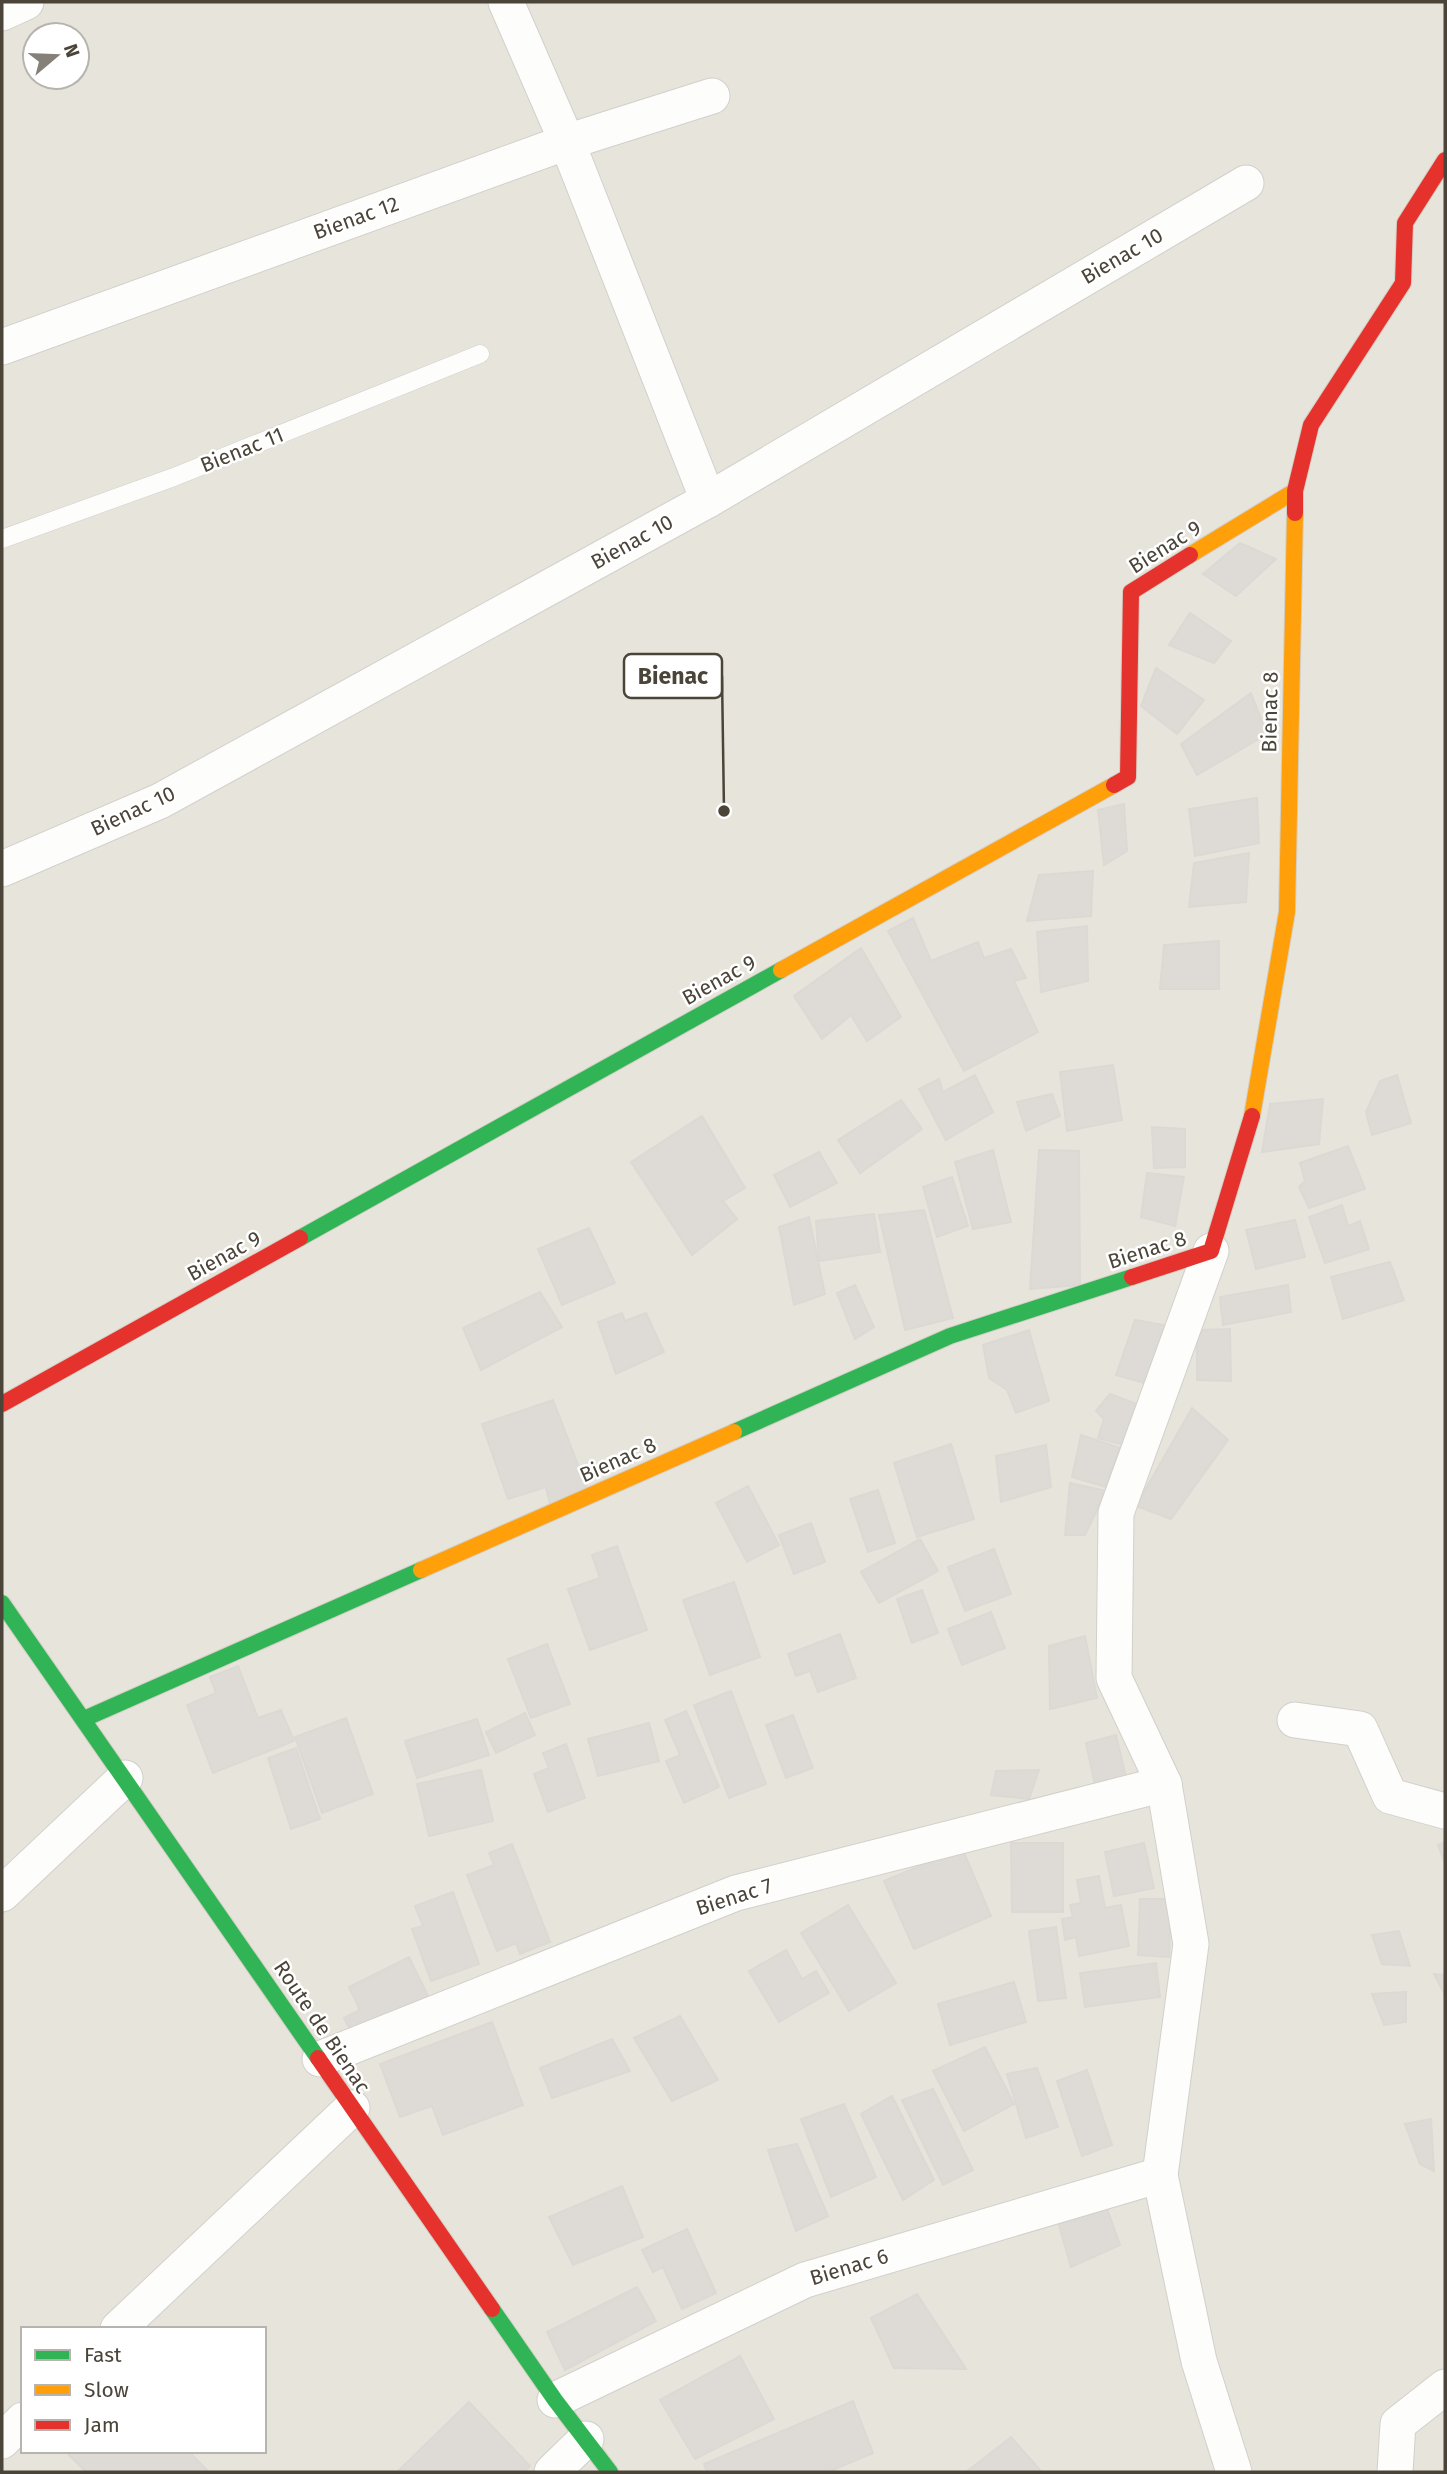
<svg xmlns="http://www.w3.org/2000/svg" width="1447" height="2474" font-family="'Fira Sans',sans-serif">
<rect width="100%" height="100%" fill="#f4f2ee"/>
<path fill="#e7e4dc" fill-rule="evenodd" d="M2 2H1445V2472H2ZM35 35H77V77H35ZM23 2329H264V2451H23Z"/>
<g fill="#dedbd6" stroke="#dcd9d4" stroke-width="2">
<path d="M1240 543 1276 559 1236 596 1203 574Z"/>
<path d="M1190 613 1231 641 1214 663 1169 645Z"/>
<path d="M1156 668 1204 700 1177 734 1141 706Z"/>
<path d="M1251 693 1267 734 1197 775 1181 744Z"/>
<path d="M1257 798 1259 843 1195 856 1189 809Z"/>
<path d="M1124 804 1127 851 1104 865 1098 810Z"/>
<path d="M1249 853 1246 902 1189 907 1194 863Z"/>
<path d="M1093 871 1091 916 1027 921 1039 875Z"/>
<path d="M913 918 931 961 978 942 984 958 1011 949 1026 978 1014 981 1038 1032 964 1071 888 931Z"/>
<path d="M1087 926 1088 981 1041 992 1037 932Z"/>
<path d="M1219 941V989H1160L1164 945Z"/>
<path d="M861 948 901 1017 867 1041 851 1015 822 1039 794 996Z"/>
<path d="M1113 1065 1122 1120 1067 1131 1060 1072Z"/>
<path d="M975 1075 993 1112 946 1140 919 1089 939 1079 943 1092Z"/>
<path d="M1397 1075 1411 1123 1372 1135 1366 1112 1380 1081Z"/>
<path d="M1052 1094 1060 1116 1026 1131 1017 1102Z"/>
<path d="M1323 1099 1319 1144 1262 1152 1270 1104Z"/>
<path d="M901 1100 922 1129 860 1173 838 1140Z"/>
<path d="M702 1116 745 1188 723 1201 737 1219 692 1255 631 1162Z"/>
<path d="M1152 1127 1185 1129V1167L1154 1168Z"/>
<path d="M1348 1146 1365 1189 1309 1208 1299 1187 1305 1181 1300 1163Z"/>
<path d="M993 1150 1011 1222 973 1229 955 1162Z"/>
<path d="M1039 1150 1079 1151 1080 1285 1030 1289Z"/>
<path d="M819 1152 837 1183 790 1207 774 1175Z"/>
<path d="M1147 1173 1184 1177 1175 1226 1141 1217Z"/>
<path d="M952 1177 968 1226 937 1237 923 1187Z"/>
<path d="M1342 1205 1348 1226 1360 1221 1369 1249 1325 1263 1309 1217Z"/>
<path d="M924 1210 953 1318 905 1330 879 1215Z"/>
<path d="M874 1214 880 1252 819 1261 816 1221Z"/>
<path d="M809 1217 825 1294 794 1305 779 1227Z"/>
<path d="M1295 1220 1305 1257 1256 1269 1246 1230Z"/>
<path d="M589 1228 615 1283 562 1305 538 1249Z"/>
<path d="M1390 1262 1404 1300 1343 1319 1331 1277Z"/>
<path d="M855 1285 874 1327 855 1339 837 1293Z"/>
<path d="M1288 1285 1291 1312 1223 1325 1220 1297Z"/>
<path d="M540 1292 562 1327 481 1370 463 1328Z"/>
<path d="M622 1313 625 1321 646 1313 664 1352 616 1374 598 1322Z"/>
<path d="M1135 1320 1175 1327 1155 1386 1116 1375Z"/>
<path d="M1230 1329 1231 1381 1197 1380V1330Z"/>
<path d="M1029 1330 1049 1401 1016 1413 1007 1390 989 1378 983 1345Z"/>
<path d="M1110 1394 1137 1404 1124 1445 1098 1438 1104 1419 1096 1411Z"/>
<path d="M553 1400 588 1491 550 1505 546 1487 508 1499 482 1424Z"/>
<path d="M1192 1408 1228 1440 1171 1519 1136 1506Z"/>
<path d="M1081 1435 1120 1448 1106 1487 1072 1477Z"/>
<path d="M951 1444 974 1519 917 1537 894 1463Z"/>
<path d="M1046 1445 1051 1487 1001 1502 996 1456Z"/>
<path d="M1070 1483 1106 1491 1085 1535H1065Z"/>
<path d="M748 1486 779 1545 747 1562 716 1503Z"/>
<path d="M878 1490 895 1543 868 1552 850 1499Z"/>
<path d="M811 1523 825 1562 794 1574 779 1535Z"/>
<path d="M920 1539 938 1571 879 1603 861 1572Z"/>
<path d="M617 1546 647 1630 590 1650 568 1589 600 1578 592 1555Z"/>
<path d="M994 1549 1011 1594 965 1611 948 1567Z"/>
<path d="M734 1582 760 1657 710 1675 683 1600Z"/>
<path d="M922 1590 938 1633 912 1643 897 1599Z"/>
<path d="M991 1612 1005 1648 962 1665 948 1629Z"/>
<path d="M840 1634 856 1678 818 1692 810 1671 796 1676 788 1654Z"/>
<path d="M1085 1636 1097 1698 1050 1709 1049 1646Z"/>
<path d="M547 1644 570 1704 531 1718 508 1659Z"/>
<path d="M238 1666 258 1718 281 1710 294 1741 213 1773 187 1705 216 1693 210 1677Z"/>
<path d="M731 1691 766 1784 729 1798 694 1705Z"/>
<path d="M686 1711 719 1787 684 1803 666 1761 680 1755 665 1720Z"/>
<path d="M525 1713 535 1735 496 1753 486 1732Z"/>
<path d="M793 1715 813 1768 786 1778 766 1725Z"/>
<path d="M346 1718 373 1794 322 1813 295 1737Z"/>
<path d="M477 1719 489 1755 417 1778 405 1741Z"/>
<path d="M649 1723 659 1761 598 1776 588 1739Z"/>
<path d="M1116 1735 1128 1785 1097 1794 1086 1743Z"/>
<path d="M566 1744 585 1798 548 1812 534 1774 549 1768 543 1753Z"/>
<path d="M296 1748 320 1819 291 1829 268 1758Z"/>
<path d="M481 1770 493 1821 429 1836 417 1784Z"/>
<path d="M1039 1770 1029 1799 991 1795 996 1771Z"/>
<path d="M1445 1842V1864L1438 1845Z"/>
<path d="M1011 1843H1063V1912H1012Z"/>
<path d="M1144 1843 1154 1888 1114 1896 1105 1852Z"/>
<path d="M512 1844 550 1942 520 1954 516 1943 497 1951 467 1875 494 1865 489 1853Z"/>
<path d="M962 1848 991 1916 914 1949 884 1881Z"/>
<path d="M1099 1876 1105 1908 1121 1905 1129 1946 1079 1956 1076 1937 1065 1940 1062 1919 1073 1917 1070 1905 1081 1903 1077 1880Z"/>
<path d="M453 1892 479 1964 431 1981 412 1929 423 1926 415 1906Z"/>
<path d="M1140 1899H1171L1169 1957 1138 1955Z"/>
<path d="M848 1905 896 1983 849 2011 801 1933Z"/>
<path d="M1056 1927 1066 1998 1038 2001 1029 1931Z"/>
<path d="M1399 1931 1410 1966 1382 1964 1372 1935Z"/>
<path d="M786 1950 802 1979 816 1971 829 1993 779 2022 749 1971Z"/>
<path d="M409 1957 430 2000 354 2038 344 2018 360 2010 349 1987Z"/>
<path d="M1156 1963 1160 1997 1085 2007 1080 1973Z"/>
<path d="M1434 1974 1445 1975V1995Z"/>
<path d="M1014 1982 1026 2022 950 2045 938 2004Z"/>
<path d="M1406 1992V2022L1384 2025 1372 1994Z"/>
<path d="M680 2016 718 2080 672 2101 634 2038Z"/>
<path d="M492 2022 523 2105 443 2135 432 2106 400 2117 380 2064Z"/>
<path d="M612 2039 630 2071 552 2098 540 2068Z"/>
<path d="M985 2047 1014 2104 964 2131 933 2071Z"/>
<path d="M1037 2068 1058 2127 1026 2138 1007 2074Z"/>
<path d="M1087 2070 1112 2145 1082 2156 1057 2081Z"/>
<path d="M933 2089 973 2170 943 2185 902 2100Z"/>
<path d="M892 2096 934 2180 903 2200 861 2114Z"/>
<path d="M844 2104 876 2177 831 2197 801 2119Z"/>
<path d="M1431 2119 1434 2171 1420 2164 1405 2124Z"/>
<path d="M797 2144 828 2216 796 2231 768 2150Z"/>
<path d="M622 2186 643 2237 573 2265 549 2217Z"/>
<path d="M1104 2200 1120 2245 1071 2267 1056 2215Z"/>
<path d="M687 2229 716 2293 682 2309 663 2267 653 2272 642 2250Z"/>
<path d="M637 2287 656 2321 565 2370 547 2332Z"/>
<path d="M917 2294 966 2369 894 2368 871 2318Z"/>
<path d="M740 2356 774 2419 695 2459 660 2400Z"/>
<path d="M853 2401 873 2453 828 2472H707L704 2464Z"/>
<path d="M469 2402 530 2466 524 2472H397Z"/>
<path d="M1011 2437 1042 2472H966Z"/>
<path d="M65 2451H188L209 2472H86Z"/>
</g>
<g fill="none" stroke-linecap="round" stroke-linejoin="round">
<defs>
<path id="lane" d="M2 539 174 477 480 354"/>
<g id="street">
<path d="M506 2 567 142 708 500"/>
<path d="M2 13 26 2"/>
<path d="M2 347 567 142 712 96"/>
<path d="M2 869 160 801 708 500 1246 183"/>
<path d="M1211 1251 1116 1513 1114 1678 1164 1784 1191 1944 1160 2175 1199 2361 1234 2472"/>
<path d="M1295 1720 1360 1729 1390 1796 1445 1811"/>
<path d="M2 1894 125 1778"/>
<path d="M320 2059 736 1893 1164 1784"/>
<path d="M118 2329 352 2108"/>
<path d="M555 2400 805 2280 1160 2175"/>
<path d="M2 2441 23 2420"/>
<path d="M552 2472 586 2439"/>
<path d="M1395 2472 1398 2424 1445 2387"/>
</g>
<g id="fast">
<path d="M300 1238 781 970"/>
<path d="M734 1432 950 1336 1132 1277"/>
<path d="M2 1603 318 2058"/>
<path d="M84 1719 421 1570"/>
<path d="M492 2309 555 2400 610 2472"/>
</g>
<g id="slow">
<path d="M1190 555 1295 491"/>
<path d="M781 970 1114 785"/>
<path d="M1252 1116 1287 912 1295 513"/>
<path d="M421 1570 734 1432"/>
</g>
<g id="jam">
<path d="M1295 513V491L1311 425 1403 283 1405 223 1445 160"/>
<path d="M1114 785 1128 777 1131 592 1190 555"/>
<path d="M1132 1277 1211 1251 1252 1116"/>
<path d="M2 1404 300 1238"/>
<path d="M318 2058 492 2309"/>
</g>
</defs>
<use href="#lane" stroke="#d2d0cb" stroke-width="19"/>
<use href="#street" stroke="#d2d0cb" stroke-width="37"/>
<use href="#fast" stroke="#d3cfc5" stroke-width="18"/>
<use href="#slow" stroke="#d3cfc5" stroke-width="18"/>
<use href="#jam" stroke="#d3cfc5" stroke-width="18"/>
<use href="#lane" stroke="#fdfdfc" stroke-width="18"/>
<use href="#street" stroke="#fdfdfc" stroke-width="35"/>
<use href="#fast" stroke="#30b455" stroke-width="16"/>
<use href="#slow" stroke="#ff9f0a" stroke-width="16"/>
<use href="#jam" stroke="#e5322d" stroke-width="16"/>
</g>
<g text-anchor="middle" stroke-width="5" stroke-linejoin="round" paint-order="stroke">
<g font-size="21" fill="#4b4439" stroke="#fff">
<text transform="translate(356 218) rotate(-20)" y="7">Bienac 12</text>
<text transform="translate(1122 256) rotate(-30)" y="7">Bienac 10</text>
<text transform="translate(242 450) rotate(-22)" y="7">Bienac 11</text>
<text transform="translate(632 542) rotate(-29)" y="7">Bienac 10</text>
<text transform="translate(1165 547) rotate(-32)" y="7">Bienac 9</text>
<text transform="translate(1270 712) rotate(-89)" y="7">Bienac 8</text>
<text transform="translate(133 811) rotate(-25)" y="7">Bienac 10</text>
<text transform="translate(719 980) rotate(-29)" y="7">Bienac 9</text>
<text transform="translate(1147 1250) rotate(-18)" y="7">Bienac 8</text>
<text transform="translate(224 1256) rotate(-29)" y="7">Bienac 9</text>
<text transform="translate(618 1460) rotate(-24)" y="7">Bienac 8</text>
<text transform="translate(734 1897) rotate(-18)" y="7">Bienac 7</text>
<text transform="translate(322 2027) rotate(56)" y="7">Route de Bienac</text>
<text transform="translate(849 2267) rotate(-17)" y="7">Bienac 6</text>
</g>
</g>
<path fill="none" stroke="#4b4439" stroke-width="2.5" d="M724 811L722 676"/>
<circle fill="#4b4439" stroke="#fff" stroke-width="2.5" cx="724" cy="811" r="7"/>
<rect fill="#fff" stroke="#4b4439" stroke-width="2.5" x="624" y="654" width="98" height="44" rx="7"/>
<g font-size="23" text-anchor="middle" font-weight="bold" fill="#4b4439">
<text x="673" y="684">Bienac</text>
</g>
<rect width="1447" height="2474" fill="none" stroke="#4b4439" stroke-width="7"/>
<rect x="21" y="2327" width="245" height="126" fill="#ffffff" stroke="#b7b4b0" stroke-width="2"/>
<rect x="35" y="2350" width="35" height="10" fill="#30b455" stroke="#b7b4b0" stroke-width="2"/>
<text x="84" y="2362" font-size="21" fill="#4b4439">Fast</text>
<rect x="35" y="2385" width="35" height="10" fill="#ff9f0a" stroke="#b7b4b0" stroke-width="2"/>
<text x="84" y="2397" font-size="21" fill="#4b4439">Slow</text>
<rect x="35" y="2420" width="35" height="10" fill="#e5322d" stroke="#b7b4b0" stroke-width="2"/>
<text x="84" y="2432" font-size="21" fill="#4b4439">Jam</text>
<g transform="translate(56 56) rotate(71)"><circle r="33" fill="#ffffff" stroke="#b7b4b0" stroke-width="2"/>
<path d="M0-5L12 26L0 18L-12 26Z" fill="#868178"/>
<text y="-10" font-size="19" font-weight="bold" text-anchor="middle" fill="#4b4439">N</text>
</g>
</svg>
